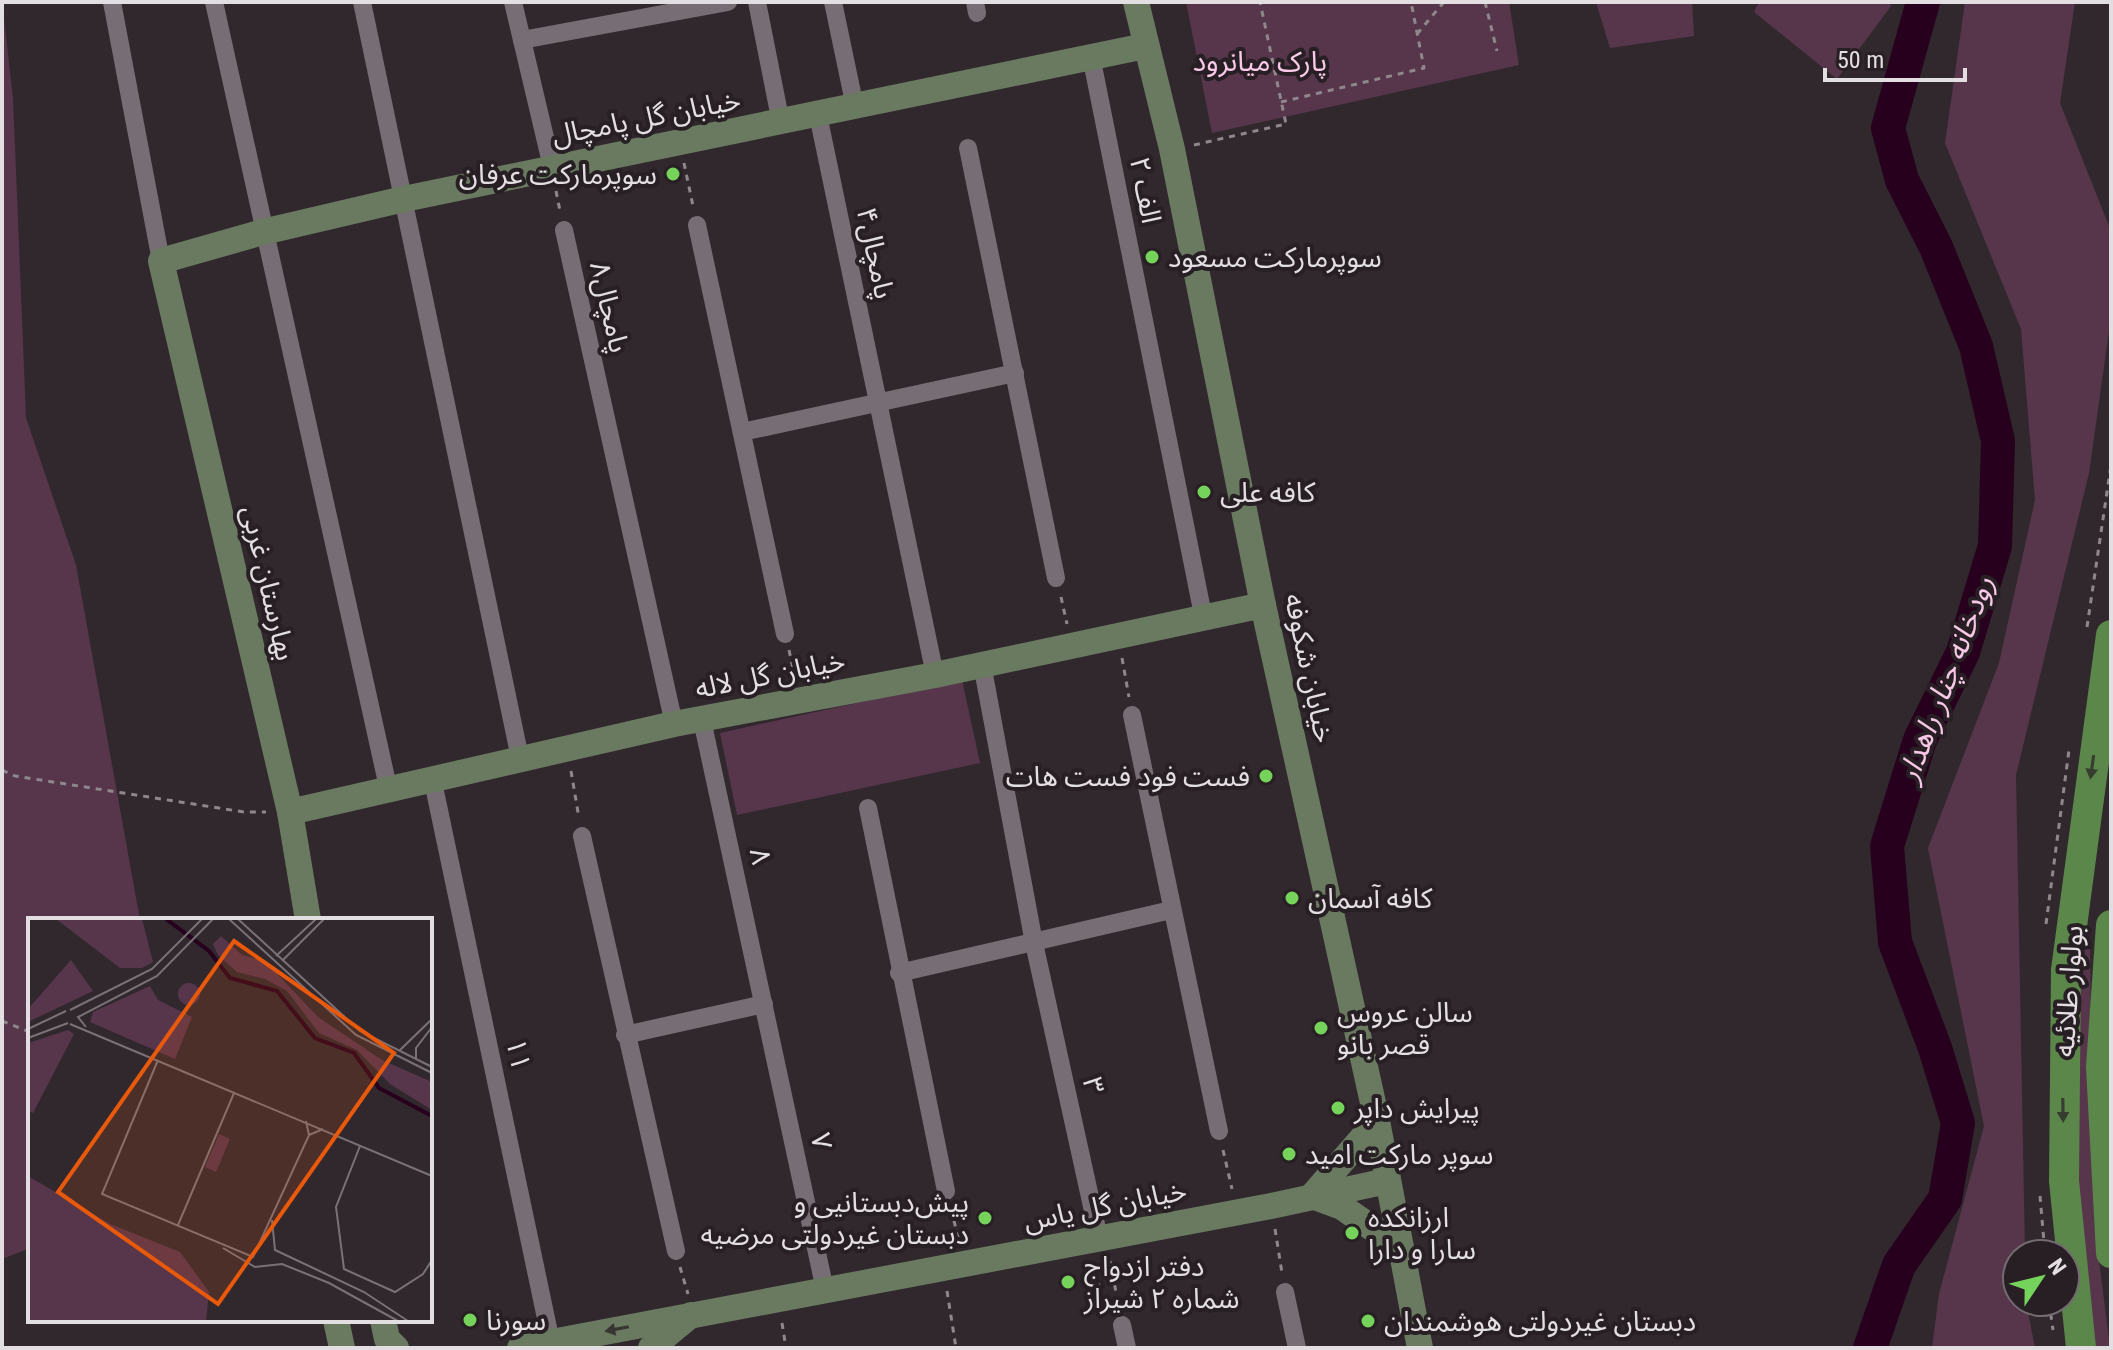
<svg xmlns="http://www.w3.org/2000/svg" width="2113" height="1350" font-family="'Roboto Condensed','Noto Sans Arabic',sans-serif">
<rect width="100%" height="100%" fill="#31282e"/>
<g fill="#57364c">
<path d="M2 2 13 98 26 418 76 565 140 920H30V1248L2 1259Z"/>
<path d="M1186 2H1509L1519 65 1212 133Z"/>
<path d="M1596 2H1692L1694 36 1610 48Z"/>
<path d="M1759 2H1889L1891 6 1837 79 1754 12Z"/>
<path d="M1965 2H2075L2060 103 2111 231V317L2089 473 2016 775 2025 1254H2017V1302H2026L2035 1348H1932L1939 1294 1984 1126 1928 848 1999 663 2035 500 2021 329 1945 143Z"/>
<path d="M962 680 980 763 737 815 720 733Z"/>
<path d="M2096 854 2086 938 2090 948 2094 1220 2110 1348H2092L2073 1161 2077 962Z"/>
</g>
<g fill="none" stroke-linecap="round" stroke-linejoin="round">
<path stroke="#27001d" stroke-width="34" d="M1870 1348 1899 1265 1945 1199 1958 1123 1935 1048 1895 942 1887 846 1920 740 1963 652 1995 546 1998 441 1976 346 1936 247 1902 180 1888 128 1923 2"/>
<g stroke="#8e878b" stroke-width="3" stroke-dasharray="6 6" stroke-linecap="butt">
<path d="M1485 2 1497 51"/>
<path d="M1417 34 1444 2"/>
<path d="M1281 102 1424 68 1411 2"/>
<path d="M1194 145 1286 124 1260 2"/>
<path d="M684 163 693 206"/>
<path d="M556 191 560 211"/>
<path d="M1061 597 1067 624"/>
<path d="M2087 627 2111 465"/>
<path d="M789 650 795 678"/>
<path d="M1122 658 1129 697"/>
<path d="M2 770 15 776 244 812H266"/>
<path d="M571 771 579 818"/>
<path d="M2046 924 2069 750"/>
<path d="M2 1021 30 1032"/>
<path d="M1223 1150 1232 1189"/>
<path d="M2040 1196 2045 1254"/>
<path d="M951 1209 959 1241"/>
<path d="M1275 1229 1282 1273"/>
<path d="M1110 1261 1119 1308"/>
<path d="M680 1267 688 1294"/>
<path d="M947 1291 956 1348"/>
<path d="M2049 1302 2053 1330"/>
<path d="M782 1323 786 1348"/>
</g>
<g stroke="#776d74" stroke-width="18">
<path d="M112 2 161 261"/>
<path d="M214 2 388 787"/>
<path d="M362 2 520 758"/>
<path d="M513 2 552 167"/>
<path d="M757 2 781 123"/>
<path d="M833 2 855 107"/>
<path d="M975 2 977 13"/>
<path d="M522 40 728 2"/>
<path d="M1091 56 1203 615"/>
<path d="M818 115 935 675"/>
<path d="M968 148 1056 578"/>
<path d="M697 225 785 634"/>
<path d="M564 230 674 724"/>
<path d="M742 432 1015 373"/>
<path d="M982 664 1034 943 1099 1238"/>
<path d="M1132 715 1219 1131"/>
<path d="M702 720 825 1290"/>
<path d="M432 777 551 1342"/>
<path d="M868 808 946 1191"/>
<path d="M582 836 676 1251"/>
<path d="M899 973 1171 910"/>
<path d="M625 1035 764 1004"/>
<path d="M1285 1292 1297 1348"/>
<path d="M1122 1325 1127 1348"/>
</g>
<g stroke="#697a60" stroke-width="26">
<path d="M1136 2 1172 149 1263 605 1377 1121 1420 1348"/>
<path d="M290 812 674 724 935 675 1263 605"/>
<path d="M308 920 290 812 161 261 263 232 404 199 1145 46"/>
<path d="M1377 1121 1312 1196 1342 1207 1401 1248"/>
<path d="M336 1320 342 1348"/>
<path d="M383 1320 387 1339 396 1348"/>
<path d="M520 1348 1271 1206 1387 1181"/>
<path d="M651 1348 691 1315"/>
</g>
<g stroke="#5b874b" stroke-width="30">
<path d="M2111 925 2101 1067 2111 1253"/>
<path d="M2081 1348 2064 1181 2066 970 2111 635"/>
</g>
</g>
<defs><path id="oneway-solid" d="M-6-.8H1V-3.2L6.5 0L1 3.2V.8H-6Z" transform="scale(2)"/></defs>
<g fill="#373e30">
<use href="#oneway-solid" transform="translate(2092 767) rotate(98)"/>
<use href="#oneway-solid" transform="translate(2063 1110) rotate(89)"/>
</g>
<use fill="#383633" href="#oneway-solid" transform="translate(617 1329) rotate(169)"/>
<g fill="#75d25b" stroke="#271f24" stroke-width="3">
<circle cx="673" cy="174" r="8"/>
<circle cx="1152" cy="257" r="8"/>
<circle cx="1204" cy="492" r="8"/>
<circle cx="1266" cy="776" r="8"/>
<circle cx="1292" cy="898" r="8"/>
<circle cx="1321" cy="1028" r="8"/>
<circle cx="1338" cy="1108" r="8"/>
<circle cx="1289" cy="1154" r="8"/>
<circle cx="985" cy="1218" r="8"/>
<circle cx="1352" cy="1233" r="8"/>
<circle cx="1068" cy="1282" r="8"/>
<circle cx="470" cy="1320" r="8"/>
<circle cx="1368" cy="1321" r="8"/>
</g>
<g text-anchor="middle" stroke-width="8" stroke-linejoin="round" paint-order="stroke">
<g font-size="28" fill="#facae9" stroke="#271f24">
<text x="1260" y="71">پارک میانرود</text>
</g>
<g font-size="28" fill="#e3dee1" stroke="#271f24">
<text transform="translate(646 117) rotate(-11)" y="10">خیابان گل پامچال</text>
<text transform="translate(1146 190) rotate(79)" y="10">۲ الف</text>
<text transform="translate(876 253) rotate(78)" y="10">پامچال۴</text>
<text transform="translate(610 307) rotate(77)" y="10">پامچال۸</text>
<text transform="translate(269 583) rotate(77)" y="10">بهارستان غربی</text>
<text transform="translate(1310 668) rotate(78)" y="10">خیابان شکوفه</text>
<text transform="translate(770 674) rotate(-11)" y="10">خیابان گل لاله</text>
<text transform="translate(761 856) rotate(78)" y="10">۸</text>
<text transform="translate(2068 991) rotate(-86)" y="10">بولوار طلائیه</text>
<text transform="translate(519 1054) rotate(78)" y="10">۱۱</text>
<text transform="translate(1094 1085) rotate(78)" y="10">۳</text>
<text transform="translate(822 1141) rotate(78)" y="10">۷</text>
<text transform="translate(1105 1205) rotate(-11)" y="10">خیابان گل یاس</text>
</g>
<g font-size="28" fill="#e3dee1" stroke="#271f24" text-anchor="start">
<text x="657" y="184" text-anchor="end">سوپرمارکت عرفان</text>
<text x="1168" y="267">سوپرمارکت مسعود</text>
<text x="1220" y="502">کافه علی</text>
<text x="1250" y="786" text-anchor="end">فست فود فست هات</text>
<text x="1308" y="908">کافه آسمان</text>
<text x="1337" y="1022">سالن عروس<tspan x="1337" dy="32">قصر بانو</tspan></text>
<text x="1354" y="1118">پیرایش داپر</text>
<text x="1305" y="1164">سوپر مارکت امید</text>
<text x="969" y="1212" text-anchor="end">پیش‌دبستانیی و<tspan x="969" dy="32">دبستان غیردولتی مرضیه</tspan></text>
<text x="1368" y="1227">ارزانکده<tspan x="1368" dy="32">سارا و دارا</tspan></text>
<text x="1084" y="1276">دفتر ازدواج<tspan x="1084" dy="32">شماره ۲ شیراز</tspan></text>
<text x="486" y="1330">سورنا</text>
<text x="1384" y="1331">دبستان غیردولتی هوشمندان</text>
</g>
<g font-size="30" font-style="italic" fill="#f7c7e6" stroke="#271f24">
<text transform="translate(1946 679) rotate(-69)" y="10">رودخانه چنار راهدار</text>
</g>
</g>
<g transform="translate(28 918)">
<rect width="404" height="404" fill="#31282e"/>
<path d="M28 1H114L125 44 114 50H92ZM193 18 214 37 237 43 290 99 354 142 404 164V192L362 166 329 132 291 115 259 73 237 61 209 54 190 37 185 26ZM43 42 65 73 0 104V91ZM150 76a11 11 0 1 1 22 0a11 11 0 1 1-22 0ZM122 68 130 82 164 99 147 141 62 104 65 94ZM40 112 46 116 5 195 0 193V125ZM191 216 202 221 188 254 177 249ZM0 258 82 306 152 334 181 374 178 403H0Z" fill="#57364c"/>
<path fill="none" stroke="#27001d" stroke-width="4" d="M138 1 181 33 202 60 249 73 287 120 326 135 351 170 404 198"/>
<path fill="none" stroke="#787176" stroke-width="2" d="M201 1 328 117 404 155M210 1 332 113 404 149M248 38 288 1M254 43 296 1M42 92 124 51 174 1M42 106 404 258M58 109 50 99 129 58 185 1M0 111 38 93M0 120 40 105M371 133 404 101M130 142 74 276 225 339 282 215M388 142V130L404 109M278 203 281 217 295 211M332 228 308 289 316 351 367 374 395 356 404 342M244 302 247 332 336 374 380 403M150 307 206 175M195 330 227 349 254 346 301 365 370 403"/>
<path fill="#e8590c" fill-opacity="0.15" stroke="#e8590c" stroke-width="4" d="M206 23 366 135 190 386 30 274Z"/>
<rect width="404" height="404" fill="none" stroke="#e3dee1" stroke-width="4"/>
</g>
<rect width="2113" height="1350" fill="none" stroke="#e3dee1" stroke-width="8"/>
<g transform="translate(2041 1278) rotate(55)"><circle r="38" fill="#271f24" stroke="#726b70" stroke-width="2"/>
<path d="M0-6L14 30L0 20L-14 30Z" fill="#75d25b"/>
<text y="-12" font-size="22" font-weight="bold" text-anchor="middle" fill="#e3dee1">N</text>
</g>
<path d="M1825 68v12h140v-12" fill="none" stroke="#e3dee1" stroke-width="4"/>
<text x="1837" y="68" font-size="24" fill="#e3dee1" stroke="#271f24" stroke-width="6" paint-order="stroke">50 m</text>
</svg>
